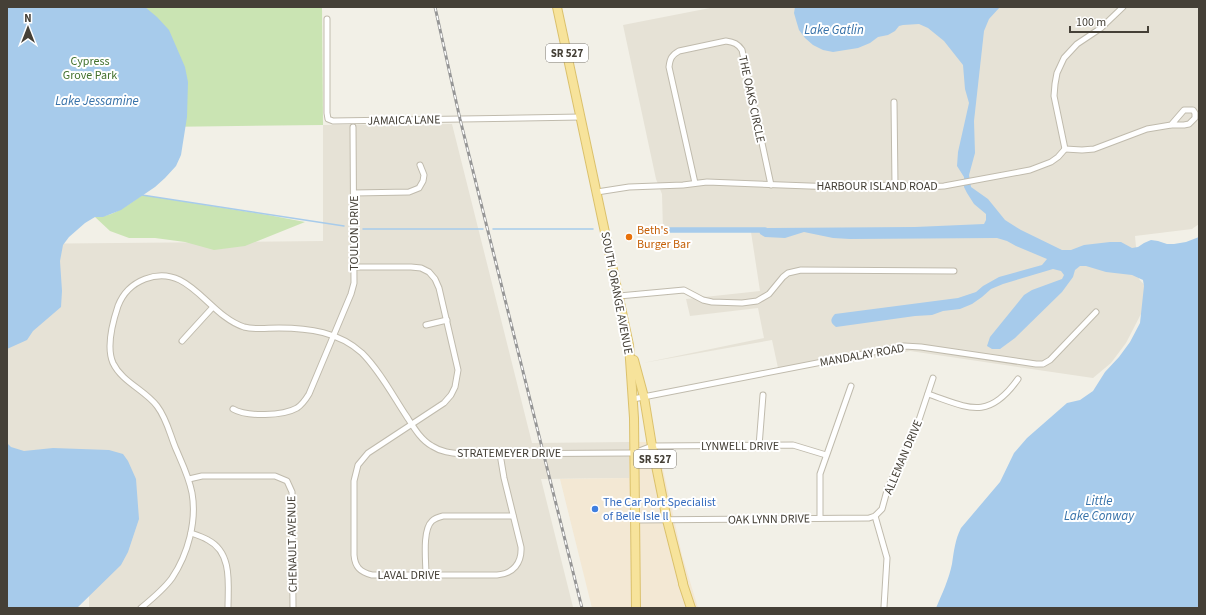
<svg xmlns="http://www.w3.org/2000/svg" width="1206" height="615" font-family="'Source Sans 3',sans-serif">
<rect width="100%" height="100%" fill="#f2f0e7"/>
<g fill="#e6e2d6">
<path d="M715 7H1199V224L1192 229 1135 236 1139 279 1148 289 1143 310 1126 343 1111 363 1093 378 910 351 848 363 847 356 778 368 772 340 643 363 764 338 758 308 690 316 686 299 760 291 751 232 663 231 662 194 656 179 623 25Z"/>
<path d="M452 124 532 443 629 442V478L541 479 573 607 468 608H89V525H7V244L323 241V125Z"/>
</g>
<path fill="#f3e8d4" d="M629 442H657L682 555 698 608H592L560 479 629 478Z"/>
<g fill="#cae4b3">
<path d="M7 7H322L323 125 7 129Z"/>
<path d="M142 195 268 215 305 222 245 246 214 250 185 242 155 238H129L110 231 95 217C113 217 128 205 142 195Z"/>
</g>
<g fill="#a7cbeb">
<path d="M7 7H145L157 17 169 30 185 67 188 82 187 117 181 155 176 166 165 178 155 187 121 210 103 217H95L85 223 69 237 63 245 60 261 62 291 61 307 33 331 27 340 7 349Z"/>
<path d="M795 7H1000L989 19 984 31 974 121 975 153 969 175 971 187 988 199 1005 220 1021 230 1062 250H1071L1084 245 1110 242H1121L1132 248 1138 247 1144 243 1151 240 1158 241 1167 244H1174L1186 242 1199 237V608H936C942 594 949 579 952 564 954 551 955 540 961 528L1000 482 1014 453 1027 438 1067 403 1080 400 1093 391 1105 372 1119 357 1130 342 1140 323 1144 286 1143 280 1132 275 1106 272 1086 266H1080L1075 270 1073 277 1062 292 1015 338 1000 349H992L987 346 990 337 1024 295 1032 290 1062 279 1064 275 1061 271 1053 269 1003 284 991 289 982 297 972 304 960 309 943 311 932 315 915 316 836 327C830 323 830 319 835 314L958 298 976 292 983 286 999 277 1042 265 1047 259 1016 246 1007 241 997 238 850 239 833 238 804 232 785 238 765 237 760 234 759 230 768 228 915 227 984 224 986 220V214L974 204 967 193 964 187V177L957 166 958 152 969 103 965 89 963 65 944 41 928 28 919 24 903 25 899 26 895 31 888 35 878 37 870 43 858 48 833 52 823 50 813 45 805 38 799 30 796 20 794 13Z"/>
<path d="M7 443 11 447 24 451 53 448 109 450 123 454 128 461 136 479 139 519 128 552 121 565 77 608H7Z"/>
</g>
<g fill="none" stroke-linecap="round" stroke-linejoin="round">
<g stroke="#a7cbeb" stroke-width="1.5">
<path d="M142 195 344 226"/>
<path d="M363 229H483"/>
<path d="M493 229H593"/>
</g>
<path stroke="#a7cbeb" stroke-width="5.5" d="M659 230H765"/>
<defs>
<g id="street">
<path d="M327 19V113L328 119 333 121 581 117"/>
<path d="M894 102 895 185"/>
<path d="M1065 149 1082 150 1094 149 1147 129 1171 125H1184L1189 124 1195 118V113L1193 110H1184L1171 125"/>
<path d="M1065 149 1054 96 1055 84 1057 73 1064 58 1077 44 1101 28 1123 7"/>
<path d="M695 183 669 67C670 58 672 55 679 51L726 41C734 42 738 44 742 50L771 185"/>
<path d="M597 192 629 187 683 185 707 182 836 187 895 185 925 187 944 186 1030 170 1051 162 1058 157 1065 149"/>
<path d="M354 193 409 192 419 188 423 181 424 175 420 165"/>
<path d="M355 267H411L421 268 429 272 435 279 439 288 458 370 455 387 451 395 444 403 368 453 358 465 354 481V555C355 567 360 572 372 575H497C513 574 522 563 521 547L504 478 500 454"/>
<path d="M619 296 684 290 703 300 712 302 742 303 757 301 769 294 783 277 788 273 801 270 954 271"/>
<path d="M426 325 447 320"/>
<path d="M182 341 213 307"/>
<path d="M928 394C969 408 988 421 1018 379"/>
<path d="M633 399 904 346 921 347 1036 364H1043L1050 360 1096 312"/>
<path d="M233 409C247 417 283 416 297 408 303 404 306 399 309 394L351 294 354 283 353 127"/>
<path d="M759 446 763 395"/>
<path d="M189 479 202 476H275L287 481 292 492 293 608"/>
<path d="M875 516 887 558 884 607"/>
<path d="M820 518V474L851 386"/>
<path d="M635 520 869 518 875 516 882 509 888 487 913 438 933 378"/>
<path d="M191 533C197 535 203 537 208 540 233 553 228 585 228 608"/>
<path d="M426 575C426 562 422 530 432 521 435 518 439 517 443 516H513"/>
<path d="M141 608C152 599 164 589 172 578 188 554 197 521 192 493 189 477 182 463 176 449 170 435 167 419 157 406 145 390 122 382 113 363 106 347 113 321 118 306 123 293 132 284 145 279 189 262 207 315 244 327 255 330 267 328 279 328 309 328 339 332 362 353 380 371 393 396 407 417 414 428 421 440 432 446 441 452 451 453 462 454L630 453H634L652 446 793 445 826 455"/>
</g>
<g id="primary">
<path d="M557 7 629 345 634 418 636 608"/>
<path d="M634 360 644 397 652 446 667 520 683 583"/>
<path d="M683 584 691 608"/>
</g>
</defs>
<use href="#street" stroke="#c0bbad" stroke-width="7"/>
<use href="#primary" stroke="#dbc16c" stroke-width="10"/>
<use href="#street" stroke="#fff" stroke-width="5"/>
<use href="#primary" stroke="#f7e39b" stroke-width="8"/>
<defs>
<path id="rail" d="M435 7 460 119 582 608"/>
</defs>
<use href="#rail" stroke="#969696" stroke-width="3"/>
<use href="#rail" stroke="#fff" stroke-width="1.5" stroke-dasharray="4.5" stroke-linecap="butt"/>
</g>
<circle fill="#e8710a" stroke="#fff" stroke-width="1.5" cx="629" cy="237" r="4"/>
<circle fill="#3f7fe0" stroke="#fff" stroke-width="1.5" cx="595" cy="509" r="4"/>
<g text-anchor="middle" stroke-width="4" stroke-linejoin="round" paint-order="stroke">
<g fill="#fff" stroke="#7d7973" stroke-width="1">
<rect x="546" y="44" width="42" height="18" rx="3"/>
<rect x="634" y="450" width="42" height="18" rx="3"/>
</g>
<g font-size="11" font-weight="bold" fill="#454037">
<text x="567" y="57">SR 527</text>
<text x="655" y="463">SR 527</text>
</g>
<g font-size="12" fill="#43722e" stroke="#fff">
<text x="90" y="65">Cypress<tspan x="90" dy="14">Grove Park</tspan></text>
</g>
<g font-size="12" fill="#454037" stroke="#fff">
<text transform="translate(752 99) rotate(78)" y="4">THE OAKS CIRCLE</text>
<text transform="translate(404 120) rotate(-1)" y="4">JAMAICA LANE</text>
<text x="877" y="190">HARBOUR ISLAND ROAD</text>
<text transform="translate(354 233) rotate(-90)" y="4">TOULON DRIVE</text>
<text transform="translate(617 293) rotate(79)" y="4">SOUTH ORANGE AVENUE</text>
<text transform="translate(862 355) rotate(-10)" y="4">MANDALAY ROAD</text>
<text x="740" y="450">LYNWELL DRIVE</text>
<text x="509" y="457">STRATEMEYER DRIVE</text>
<text transform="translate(903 457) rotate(-67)" y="4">ALLEMAN DRIVE</text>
<text transform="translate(769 519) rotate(-1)" y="4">OAK LYNN DRIVE</text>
<text transform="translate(292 544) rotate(-91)" y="4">CHENAULT AVENUE</text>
<text x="409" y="579">LAVAL DRIVE</text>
</g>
<g font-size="12" fill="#c56008" stroke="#fff" text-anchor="start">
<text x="637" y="234">Beth's<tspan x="637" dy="14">Burger Bar</tspan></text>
</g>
<g font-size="12" fill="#366cbe" stroke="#fff" text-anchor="start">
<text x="603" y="506">The Car Port Specialist<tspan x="603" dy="14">of Belle Isle ll</tspan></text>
</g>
<g font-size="13" font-style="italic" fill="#3772a9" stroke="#fff">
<text x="834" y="34">Lake Gatlin</text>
<text x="97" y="105">Lake Jessamine</text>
<text x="1099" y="505">Little<tspan x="1099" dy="15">Lake Conway</tspan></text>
</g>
</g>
<rect width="1206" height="615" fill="none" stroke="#454037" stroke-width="16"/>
<g transform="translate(28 28)" stroke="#ffffff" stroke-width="3" paint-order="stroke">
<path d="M0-3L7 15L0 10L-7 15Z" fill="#454037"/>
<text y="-6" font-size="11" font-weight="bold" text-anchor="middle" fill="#454037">N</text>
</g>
<path d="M1070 26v6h78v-6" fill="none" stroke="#454037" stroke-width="2"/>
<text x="1076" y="26" font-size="12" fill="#454037" stroke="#ffffff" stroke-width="3" paint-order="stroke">100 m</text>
</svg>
